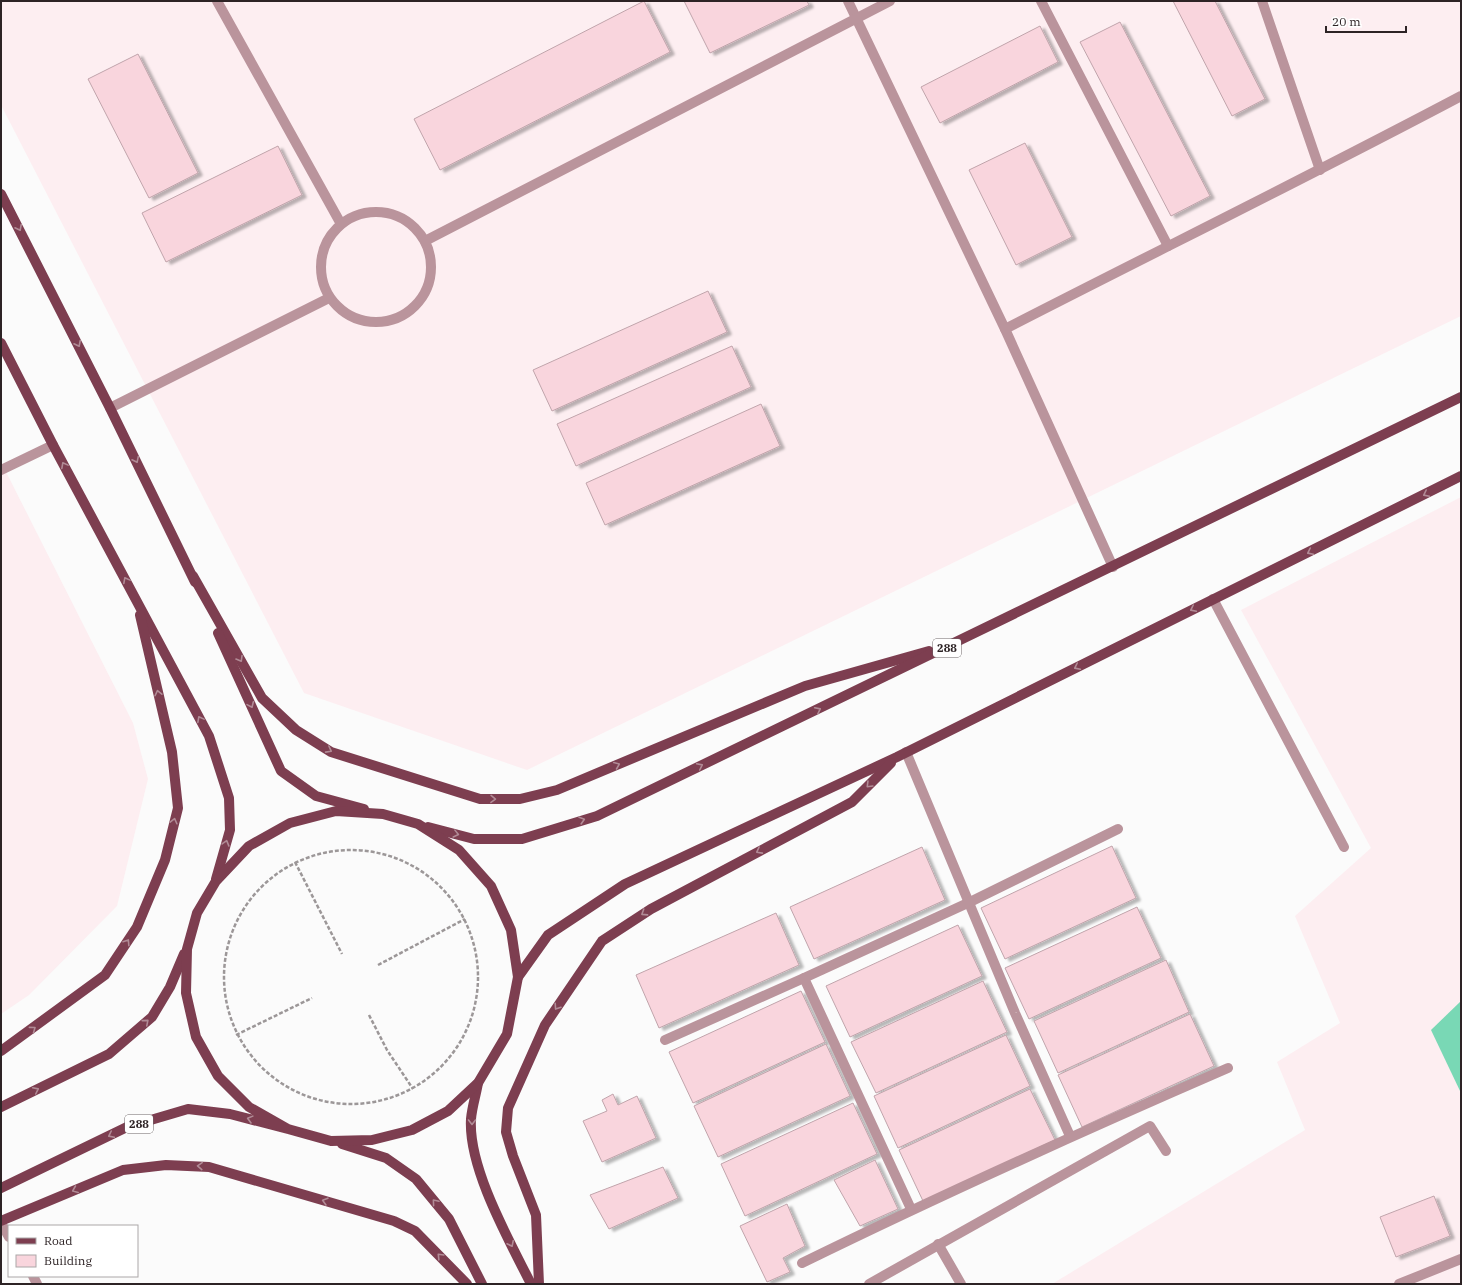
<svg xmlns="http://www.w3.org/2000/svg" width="1462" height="1285" font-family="'IBM Plex Serif',serif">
<defs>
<filter id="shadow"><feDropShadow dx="4.5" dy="2.5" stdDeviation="1" flood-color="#0004"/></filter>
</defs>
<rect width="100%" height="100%" fill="#fbfbfb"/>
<g fill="#fdeef1">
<path d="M1 1H1461V316L527 770 304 693 1 105Z"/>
<path d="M1 462 133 723 148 779 117 906 29 995 1 1014Z"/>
<path d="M1461 497V1284H1052L1305 1130 1277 1062 1340 1023 1295 916 1371 848 1241 610Z"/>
</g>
<path fill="#79d8b5" d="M1461 1001V1093L1431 1030Z"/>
<g fill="#f9d5dd" stroke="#c0a4ab" filter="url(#shadow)">
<path d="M644 1 670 52 440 170 414 119Z"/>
<path d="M684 1H807L809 5 710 53Z"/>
<path d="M1173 1H1215L1265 99 1232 116Z"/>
<path d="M1120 22 1210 196 1171 216 1080 42Z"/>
<path d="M1040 26 1058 62 940 123 921 87Z"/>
<path d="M138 54 198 173 149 198 88 79Z"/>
<path d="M1025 143 1072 237 1016 265 969 170Z"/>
<path d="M278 146 302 195 166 262 142 213Z"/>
<path d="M708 291 727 332 552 411 533 370Z"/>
<path d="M732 346 751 387 576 466 557 424Z"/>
<path d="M761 404 780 446 605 525 586 483Z"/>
<path d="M1112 846 1136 898 1005 959 981 908Z"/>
<path d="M922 847 945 900 814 959 790 907Z"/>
<path d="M1137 907 1161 958 1029 1019 1005 968Z"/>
<path d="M776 913 799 965 659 1028 636 975Z"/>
<path d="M958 925 982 976 850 1037 826 986Z"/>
<path d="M1166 960 1189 1012 1058 1073 1034 1021Z"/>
<path d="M983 981 1007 1032 876 1093 851 1042Z"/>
<path d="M801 991 825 1042 693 1103 669 1052Z"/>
<path d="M1190 1014 1214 1066 1082 1127 1058 1075Z"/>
<path d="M1006 1035 1030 1086 898 1148 874 1096Z"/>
<path d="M826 1044 850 1096 718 1157 694 1106Z"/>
<path d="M1030 1089 1055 1140 923 1201 899 1150Z"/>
<path d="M613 1094 618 1105 637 1096 656 1138 602 1162 583 1121 607 1111 602 1100Z"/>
<path d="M853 1103 877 1154 745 1216 721 1164Z"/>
<path d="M875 1160 898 1209 860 1226 834 1180Z"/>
<path d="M663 1167 678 1198 609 1229 590 1195Z"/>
<path d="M1434 1196 1450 1236 1396 1257 1380 1217Z"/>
<path d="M787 1204 805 1246 783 1258 790 1272 767 1282 740 1226Z"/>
</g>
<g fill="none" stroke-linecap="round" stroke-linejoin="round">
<g stroke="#9c9798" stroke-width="2.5" stroke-dasharray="4 2" stroke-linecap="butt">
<circle cx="351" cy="977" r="127"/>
<path d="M295 862 342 954"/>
<path d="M378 965 465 919"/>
<path d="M369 1015 387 1050 413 1089"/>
<path d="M236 1035 312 998"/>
</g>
<g stroke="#ba949c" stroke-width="10">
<path d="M217 1 341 224"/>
<path d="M848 1 1005 329 1113 567"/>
<path d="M1041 1 1168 246"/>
<path d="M1262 1 1320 170"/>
<circle cx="376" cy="267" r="55"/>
<path d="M425 241 890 1"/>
<path d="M1005 329C1157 251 1310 176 1461 96"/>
<path d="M110 408 329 298"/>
<path d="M1 470 53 445"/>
<path d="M1213 599 1344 847"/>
<path d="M906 752 1015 1013 1070 1136"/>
<path d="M665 1040 804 978"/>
<path d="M911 1209 804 978 970 902 1118 829"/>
<path d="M1 1223 9 1237"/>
<path d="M938 1244 961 1284"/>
<path d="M802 1263C943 1194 1085 1130 1228 1068"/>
<path d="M33 1276 37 1284"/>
<path d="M869 1284 1150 1126 1166 1151"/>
<path d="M1399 1284 1461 1259"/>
</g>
<g stroke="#7d3e50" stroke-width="10">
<path d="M1 194 110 408 195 582"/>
<path d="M1 343 53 445 209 736 229 798 230 830 216 879"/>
<path d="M193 576 262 698 296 730 331 752 480 799H520L557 790 805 686 929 651"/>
<path d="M218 633 281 771 316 796 364 809"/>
<path d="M428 827 474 839H522L597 816 1461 397"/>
<path d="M518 977 548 935 625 884 897 757 1461 476"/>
<path d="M1 1051 105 975 137 927 165 860 178 808 172 752 140 615"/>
<path d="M478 1083C476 1095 472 1107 471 1119 468 1168 509 1240 531 1284"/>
<path d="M1 1107 109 1054 152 1017 170 987 184 954"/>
<path d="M342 1144 386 1158 416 1179 449 1219 482 1284"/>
<path d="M1 1188 127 1127 188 1109 230 1114 288 1129 331 1141 372 1140 412 1130 448 1111 478 1083 507 1034 518 977 511 930 491 886 459 850 418 824 383 814 336 811 290 823 249 846 216 881 197 913 187 949 186 993 196 1037 218 1076 249 1107 288 1129"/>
<path d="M1 1221 123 1170 166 1165 209 1167 394 1221 415 1231 467 1284"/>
<path d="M539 1284 536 1215 513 1156 506 1132 508 1108 545 1025 602 941 651 909 852 802 891 763"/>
</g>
</g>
<defs><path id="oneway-chevron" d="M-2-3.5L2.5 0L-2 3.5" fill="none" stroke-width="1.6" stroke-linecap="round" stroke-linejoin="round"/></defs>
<g stroke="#b18b96">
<use href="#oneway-chevron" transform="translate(19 228) rotate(63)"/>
<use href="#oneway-chevron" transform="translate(78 344) rotate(63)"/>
<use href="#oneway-chevron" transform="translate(136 460) rotate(64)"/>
<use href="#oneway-chevron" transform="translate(64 465) rotate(-118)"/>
<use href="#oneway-chevron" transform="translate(1426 494) rotate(153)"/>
<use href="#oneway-chevron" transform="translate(1310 552) rotate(154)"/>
<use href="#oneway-chevron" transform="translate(126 580) rotate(-118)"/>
<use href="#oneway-chevron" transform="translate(1193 609) rotate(154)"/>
<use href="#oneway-chevron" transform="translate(240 659) rotate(60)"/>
<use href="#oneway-chevron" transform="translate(1077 667) rotate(154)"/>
<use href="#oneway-chevron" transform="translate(158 693) rotate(-103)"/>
<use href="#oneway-chevron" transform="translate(251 705) rotate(66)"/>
<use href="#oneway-chevron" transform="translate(818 710) rotate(-26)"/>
<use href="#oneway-chevron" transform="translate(200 719) rotate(-118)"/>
<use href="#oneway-chevron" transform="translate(329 750) rotate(28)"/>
<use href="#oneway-chevron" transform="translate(617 765) rotate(-23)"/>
<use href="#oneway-chevron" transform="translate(700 766) rotate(-26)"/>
<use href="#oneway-chevron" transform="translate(869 785) rotate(135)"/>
<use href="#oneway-chevron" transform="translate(493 799) rotate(1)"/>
<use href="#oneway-chevron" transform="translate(582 820) rotate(-17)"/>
<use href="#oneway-chevron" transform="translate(174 821) rotate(-76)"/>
<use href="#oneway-chevron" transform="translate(456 834) rotate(14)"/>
<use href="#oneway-chevron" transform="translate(226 843) rotate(-74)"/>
<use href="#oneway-chevron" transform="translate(759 851) rotate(152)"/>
<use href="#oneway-chevron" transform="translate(644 913) rotate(147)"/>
<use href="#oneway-chevron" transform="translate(127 942) rotate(-57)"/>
<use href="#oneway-chevron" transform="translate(557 1007) rotate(124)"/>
<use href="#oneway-chevron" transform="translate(146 1022) rotate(-41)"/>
<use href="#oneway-chevron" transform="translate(33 1029) rotate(-36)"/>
<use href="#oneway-chevron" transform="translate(36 1090) rotate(-26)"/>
<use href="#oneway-chevron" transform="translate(250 1119) rotate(-165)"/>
<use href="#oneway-chevron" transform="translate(472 1122) rotate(90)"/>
<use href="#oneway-chevron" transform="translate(111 1135) rotate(154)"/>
<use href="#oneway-chevron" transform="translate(200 1166) rotate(-177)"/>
<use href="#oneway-chevron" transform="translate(75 1190) rotate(157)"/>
<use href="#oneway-chevron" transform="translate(325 1201) rotate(-164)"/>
<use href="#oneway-chevron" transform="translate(435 1202) rotate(-130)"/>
<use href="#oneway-chevron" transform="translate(511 1244) rotate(64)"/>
<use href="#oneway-chevron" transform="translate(440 1256) rotate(-134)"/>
</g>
<g text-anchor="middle" stroke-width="3.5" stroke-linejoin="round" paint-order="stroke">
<g fill="#fff" stroke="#6c6566" stroke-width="1">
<rect x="933" y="639" width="28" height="18" rx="3"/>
<rect x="125" y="1115" width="28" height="18" rx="3"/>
</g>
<g font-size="11" font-weight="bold" fill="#2d2325">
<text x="947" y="652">288</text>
<text x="139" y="1128">288</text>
</g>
</g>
<rect width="1462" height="1285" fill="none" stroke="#2d2325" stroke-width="4"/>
<rect x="8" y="1225" width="130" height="52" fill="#ffffff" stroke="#aba7a8"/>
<rect x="16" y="1238" width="20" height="6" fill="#7d3e50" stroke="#aba7a8"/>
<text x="44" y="1245" font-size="12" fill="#2d2325">Road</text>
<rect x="16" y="1255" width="20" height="12" fill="#f9d5dd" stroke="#aba7a8"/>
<text x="44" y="1265" font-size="12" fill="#2d2325">Building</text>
<path d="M1326 26v6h80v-6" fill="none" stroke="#2d2325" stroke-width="2"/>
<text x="1332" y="26" font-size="12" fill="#2d2325" stroke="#ffffff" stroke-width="3" paint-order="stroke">20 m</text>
</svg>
